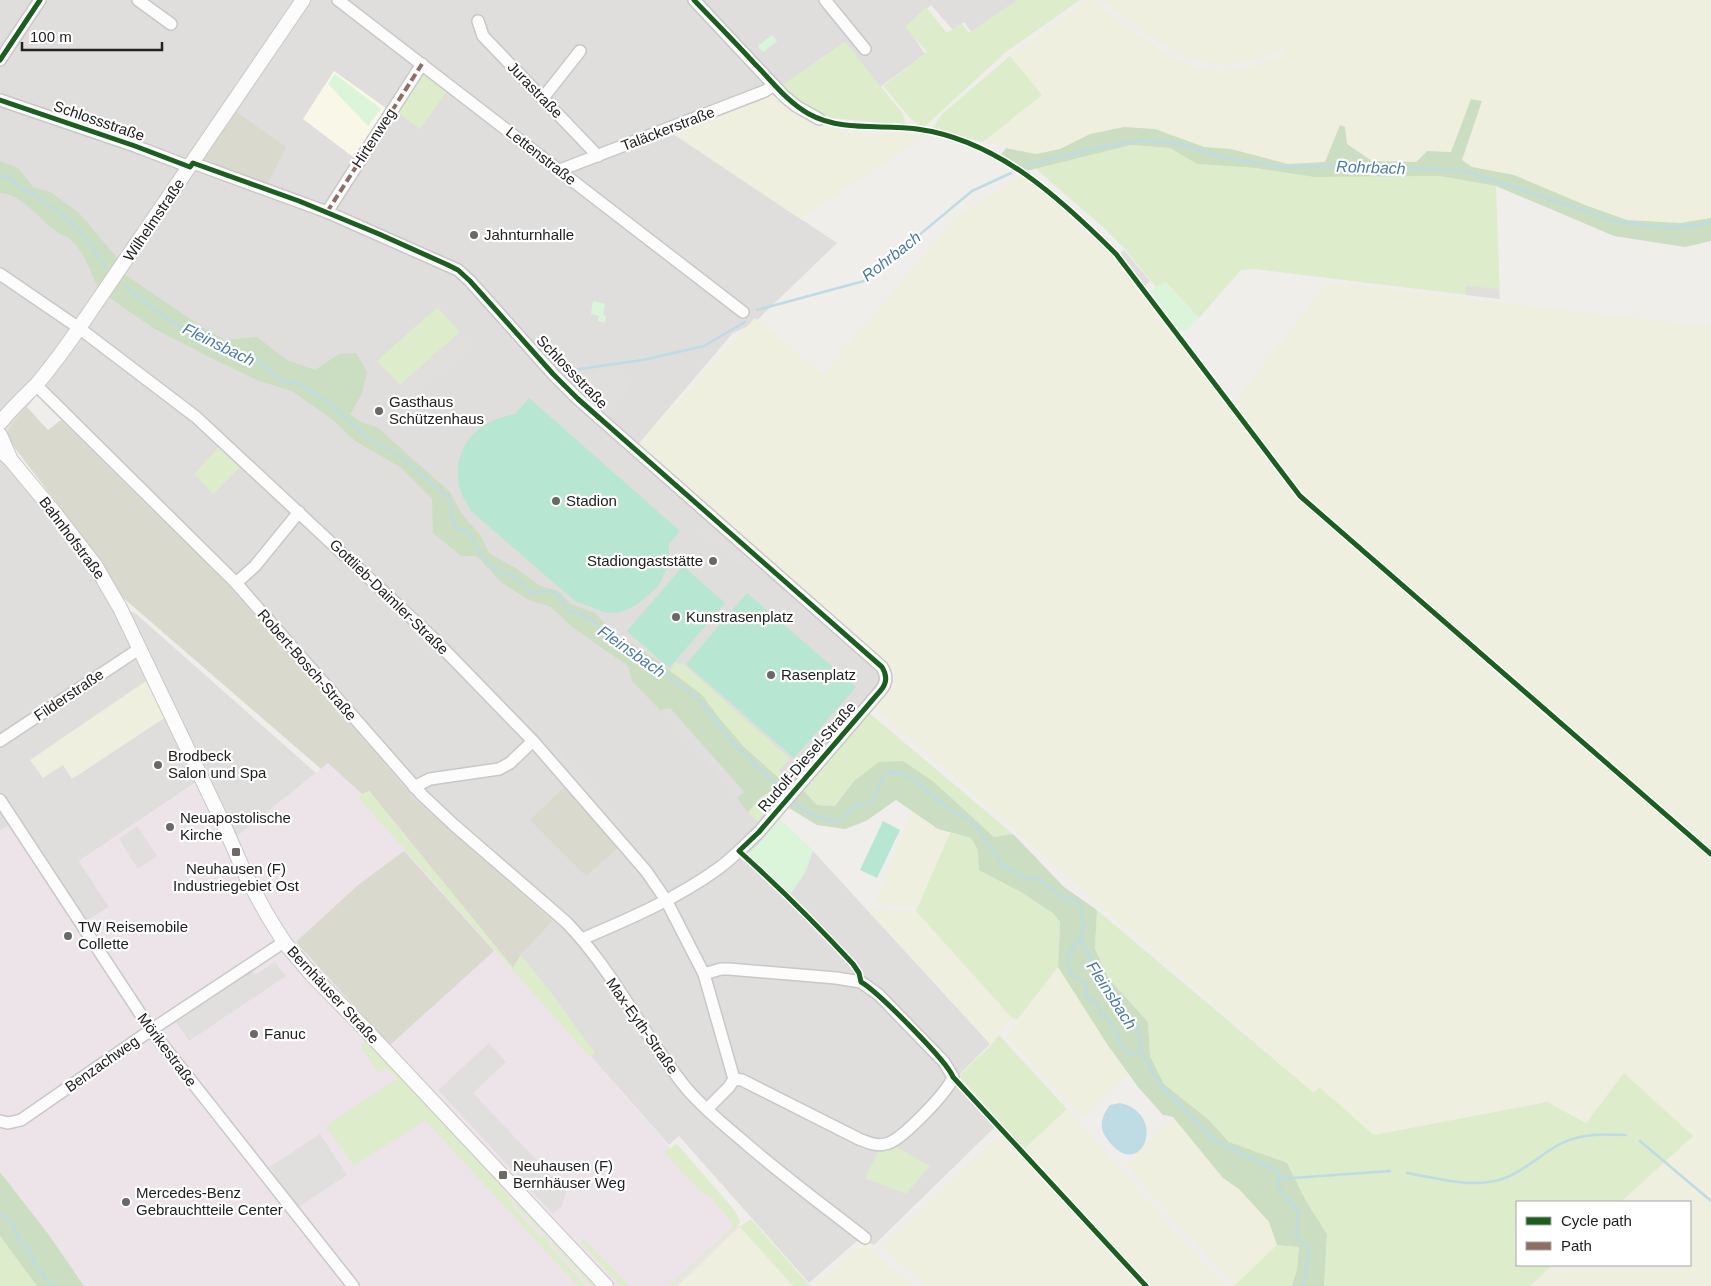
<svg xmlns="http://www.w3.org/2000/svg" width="1711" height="1286" font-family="Arial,sans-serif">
<rect width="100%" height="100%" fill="#f0eeeb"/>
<path fill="#dfdedc" d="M0 0H1019L972 33 964 22 953 30 931 5 907 27 925 54 880 87 845 42 769 95 755 102 672 133 837 243 753 324 733 333 634 449 886 675 778 818 813 851 990 1044 957 1077 998 1124 874 1245 859 1239 809 1283 679 1136 669 1145 513 968 521 955 553 921 417 801 231 588 37 395 5 435 10 459 64 523 110 605 135 613 316 773 231 841 201 779 79 861 109 907 80 925 14 822 0 831Z"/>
<path fill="#ede4e9" d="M328 763 362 794 399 833 513 968 740 1227 678 1286H84L49 1235 0 1172V831L14 822 81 925 109 907 79 861 202 779 231 841Z"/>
<path fill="#f8f7e8" d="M334 71 386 108 353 157 303 119Z"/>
<g fill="#d9d9cd">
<path d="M235 111 286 147 267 185 203 159Z"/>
<path d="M26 406 48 430 61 420 231 588 417 801 553 921 521 955 513 968 369 791 362 794 328 763 321 769 121 596 100 560 5 435Z"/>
<path d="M564 787 618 848 586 876 530 820Z"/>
<path d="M404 851 494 951 390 1045 296 942 357 886Z"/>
</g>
<g fill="#efefdf">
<path d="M1087 0H1093L1128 28 1169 55 1198 68 1224 71 1254 66 1284 55V49L1248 62 1215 65 1185 57 1144 33 1102 0H1711V218L1680 223 1627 220 1585 205 1514 175 1472 167 1462 161 1482 102 1471 99 1451 152 1427 151 1416 162 1372 161 1347 144 1345 127 1341 125 1325 162 1288 164 1231 149 1204 147 1155 129 1090 134 1060 149 1036 154 983 142 1042 96 1010 56Z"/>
<path d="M769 95 811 121 850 134 907 132 922 138 800 219 672 133 755 102Z"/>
<path d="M1020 176 1041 190 1113 257 1177 341 1232 405 1329 282 1702 326 1711 325V1286H1530L1553 1265H1690V1202H1621L1692 1136 1624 1074 1586 1123 1547 1102 1374 1135 1319 1088 1314 1093 874 707 898 675 634 449 755 318 823 375 959 214Z"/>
<path d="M149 679 166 717 72 779 63 765 43 778 30 760Z"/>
<path d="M912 811 938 829 950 833 917 907 875 904Z"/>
<path d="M868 909 916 911 1012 1018 991 1045Z"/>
<path d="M1058 967 1128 1074 1083 1118 1006 1036Z"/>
<path d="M1067 1109 1186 1244 1225 1286H1149L1024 1149Z"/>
<path d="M1173 1117 1223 1178 1239 1189 1269 1222 1277 1245 1234 1286 1126 1166Z"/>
<path d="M1001 1134 1139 1285V1286H925L882 1247Z"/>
<path d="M740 1227 793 1286H678Z"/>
<path d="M864 1243 913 1286H814Z"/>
</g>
<g fill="#ddeccb">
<path d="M1017 0H1080L1006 52 923 128 911 119 883 86 927 52 905 27 926 7 947 33 962 24 969 33Z"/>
<path d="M845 42 903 114 906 125 831 118 797 100 782 85Z"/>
<path d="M1010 56 1042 95 983 142 932 130 941 115Z"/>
<path d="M423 71 448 90 420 129 396 111Z"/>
<path d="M1131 145 1170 148 1198 164 1256 168 1314 177 1440 176 1496 186 1500 299 1254 269 1241 270 1199 318 1166 282 1156 287 1125 249 1105 229 1036 169Z"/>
<path d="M437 307 460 332 400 385 377 361Z"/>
<path d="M221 445 243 464 213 494 194 474Z"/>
<path d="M675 662 680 665 682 663 790 759 779 770 788 779 784 783 744 747 719 718 701 694 670 672Z"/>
<path d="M869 713 1013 834 994 837 934 782 854 781 835 806 817 805 803 790Z"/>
<path d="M775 789 776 798 757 822 748 812 760 798Z"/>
<path d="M369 791 513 968 521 955 550 991 595 1053 590 1057 358 797Z"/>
<path d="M950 833 971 838 978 850 1021 892 1054 914 1060 922 1058 967 1017 1020 1012 1018 916 911Z"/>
<path d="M1097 910 1314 1093 1319 1087 1374 1135 1547 1102 1586 1123 1624 1073 1693 1136 1621 1202H1517V1265H1553L1530 1286H1324L1327 1234 1306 1201 1287 1164 1229 1142 1209 1120 1164 1084 1150 1056 1148 1022 1109 979 1095 949Z"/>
<path d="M999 1035 1067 1109 1024 1149 959 1076 991 1045Z"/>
<path d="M367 1040 503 1185 501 1187 514 1202 513 1207 541 1237 546 1235 548 1238V1244L586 1286H578L425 1120 354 1166 326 1126 397 1079 386 1068 378 1073 361 1046Z"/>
<path d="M677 1144 735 1211 740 1221 739 1224 673 1286H670L732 1228V1222L710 1196 702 1193 664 1152Z"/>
<path d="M896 1147 930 1166 906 1194 865 1178 878 1151Z"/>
<path d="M518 1202 545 1231 543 1233 516 1206Z"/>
<path d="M751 1219 809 1285 813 1286H793L740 1227Z"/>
<path d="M0 1236 37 1286H0Z"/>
<path d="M552 1238 597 1286H591L552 1244Z"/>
<path d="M583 1238 629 1286H621L581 1243Z"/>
<path d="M1277 1245 1299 1247 1297 1269 1292 1286H1234Z"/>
</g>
<g fill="#cbdec1">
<path d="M1471 99 1482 101 1462 160 1472 167 1514 175 1585 205 1627 220 1680 223 1711 218V241L1685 247 1614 236 1496 186 1440 176 1314 177 1256 168 1197 164 1170 148 1131 145 1027 171 1001 155 1006 148 1036 154 1060 149 1090 134 1124 127 1155 129 1204 147 1231 149 1288 164 1325 162 1340 125 1345 127 1347 144 1372 161 1416 162 1427 151 1451 152Z"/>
<path d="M0 161 18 168 33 187 52 193 79 213 118 259 98 287C90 272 84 251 71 240 67 236 61 235 57 232 41 221 20 193 0 193Z"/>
<path d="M123 273 202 327 225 340 257 337 287 360 315 370 339 354 356 353 367 372 362 394 350 414 361 422 377 427 450 492 460 511 482 538 490 554 517 569 540 586 558 591 571 604 595 613 616 635 641 649 701 694 719 718 744 747 784 783 760 798 748 812 737 798 744 792 670 708 660 710 632 681 628 666 572 627 551 607 529 600 502 583 477 556H461L433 533 432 499 400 467 355 441 333 420 292 391 259 381 213 359 153 328 107 296Z"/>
<path d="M903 761 934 782 994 837 1013 834 1064 887 1097 910 1095 949 1109 979 1148 1022 1150 1056 1164 1084 1209 1120 1229 1142 1287 1163 1306 1201 1327 1234 1324 1286H1292L1297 1269 1299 1247 1277 1245 1269 1222 1239 1189 1223 1178 1173 1117 1163 1115 1138 1087 1107 1044 1058 967 1060 922 1054 914 1021 892 979 870 978 850 971 838 938 829 896 800 866 821 845 829 817 825 789 808 803 790 817 805 835 806 854 781 879 762Z"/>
<path d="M0 1172 49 1235 84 1286H37L0 1236Z"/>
</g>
<g fill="#daf5da">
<path d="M772 35 777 41 763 52 758 46Z"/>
<path d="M335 74 381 109 368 126 328 84Z"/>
<path d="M1165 282 1199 318 1188 329 1183 331 1176 327 1150 291Z"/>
<path d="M593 301 605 304 603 315 606 316 605 323 598 321 599 316 591 314Z"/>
<path d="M778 818 813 851 805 873 791 893 746 855C760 844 769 833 778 818Z"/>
</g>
<g fill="#b7e6d2">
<path d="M529 398 680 531 669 544 668 566 658 587 636 605 622 612 607 613 575 601 471 511C468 504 462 497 460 490 450 449 476 420 515 414Z"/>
<path d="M683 566 725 603 669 668 627 631Z"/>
<path d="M747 593 856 687 794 758 686 664Z"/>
<path d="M883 821 900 830 877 878 860 870Z"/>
</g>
<g fill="#e0dfde">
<path d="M1124 250 1150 281 1144 286 1119 254Z"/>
<path d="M1466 286 1499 289 1500 299 1466 295Z"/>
<path d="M459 333 469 346 413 397 402 384Z"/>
<path d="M611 367 630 386 606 416 578 391 597 372Z"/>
<path d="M705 524 746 561 742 566 700 530Z"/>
<path d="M670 708 744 792 737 798 663 713Z"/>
<path d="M557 748 623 823 618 828 552 753Z"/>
<path d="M137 826 157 856 138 869 119 839Z"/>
<path d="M275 962 286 976 189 1041 176 1022 252 971 255 975Z"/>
<path d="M489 1043 506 1062 473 1093 566 1191 562 1206 553 1214 438 1090Z"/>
<path d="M320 1134 347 1175 297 1208 270 1167Z"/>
</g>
<path fill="#bfdbe3" d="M1120 1103C1171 1115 1139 1188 1105 1136 1098 1125 1103 1114 1110 1105Z"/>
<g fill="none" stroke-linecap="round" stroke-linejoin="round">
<g stroke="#bfdbe3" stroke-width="2.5">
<path d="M1028 165 1086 151 1139 140 1181 144 1223 158 1284 167 1354 165 1464 171 1523 190 1614 221 1671 228 1711 223"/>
<path d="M0 178 7 176 22 189 32 193 67 218 86 238 106 268"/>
<path d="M125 286C153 310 184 331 218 347 231 352 246 354 257 361 271 369 279 386 296 382L328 402 367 437 403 458 450 499C454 510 448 520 457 529H464L468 532 479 552 494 569 500 573 511 574 532 593 548 591 556 593 568 610 586 616 594 622 608 638 640 653 659 671 696 696 732 742 787 795"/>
<path d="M757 310 864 281 972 191 1011 173"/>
<path d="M565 371 643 360 704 346 745 322"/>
<path d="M791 799C805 813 822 823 843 819L854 806 869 803 875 796 882 779 886 774 892 772 904 774 911 778 948 808 975 824 1002 864 1008 869 1021 876 1040 880 1064 898 1079 902 1084 925 1080 938 1090 957 1095 974 1115 995 1136 1025 1139 1033 1141 1052 1161 1086 1214 1140 1279 1172V1188L1298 1211 1296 1235 1309 1250 1303 1286"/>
<path d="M1080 938C1068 951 1066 957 1070 974L1087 985 1085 995 1098 1005 1101 1014 1107 1018 1116 1030 1120 1044 1129 1054 1141 1052"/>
<path d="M1640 1141 1711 1201"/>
<path d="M1407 1173C1437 1178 1469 1188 1499 1180 1523 1173 1540 1154 1562 1143 1583 1133 1604 1134 1626 1135"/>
<path d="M1279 1179 1390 1171"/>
<path d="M0 1214 13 1224 20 1241 27 1248 36 1265 52 1286"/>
</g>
<defs>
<g id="minor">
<path d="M138 0 171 24"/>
<path d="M338 0 743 312"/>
<path d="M694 0 784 96 796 106 819 119"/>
<path d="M825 0 865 49"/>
<path d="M478 21 483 36 598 156"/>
<path d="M0 60 40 0"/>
<path d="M543 98 580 51"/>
<path d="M0 100 135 146 190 167"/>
<path d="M193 163 327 212 458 270 470 281 553 374 578 399 882 667C887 675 887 683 881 690L759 832C746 844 734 857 719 868 678 898 629 919 582 939"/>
<path d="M560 170 765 91 774 85"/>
<path d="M327 212 422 64"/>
<path d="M0 274 79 328 196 417 430 635 533 741 646 871 666 900 704 974 734 1079"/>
<path d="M36 385 236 583 422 795 454 825 566 922C614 971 643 1036 687 1089 703 1108 723 1124 743 1141 782 1175 824 1206 865 1238"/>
<path d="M236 583 255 566 299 512"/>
<path d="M0 741 139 649"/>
<path d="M414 787 430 779 499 769 510 763 533 741"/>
<path d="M0 800 151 1030 353 1286"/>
<path d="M704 974 721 969H729L836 978 861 982 879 995 944 1062 953 1077C948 1092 904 1137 889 1143 878 1147 869 1143 859 1139L742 1080 734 1079"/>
<path d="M707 1109 729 1087 734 1079"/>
<path d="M0 1121 8 1123 21 1120 151 1030 284 942"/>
</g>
<g id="tertiary">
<path d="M0 423C11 409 24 397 37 384 52 366 66 347 79 328L303 0"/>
<path d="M0 435 10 458"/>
<path d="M0 450 10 459 54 512 95 565 120 608 222 821 246 876 266 913 284 942 312 975 365 1029 606 1286"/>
</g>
</defs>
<use href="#minor" stroke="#c9c8c7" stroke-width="14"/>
<use href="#tertiary" stroke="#c9c8c7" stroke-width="16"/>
<use href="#minor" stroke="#fdfcfc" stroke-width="11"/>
<use href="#tertiary" stroke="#fdfcfc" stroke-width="14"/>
<path stroke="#8d6e63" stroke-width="4" stroke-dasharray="8 4" stroke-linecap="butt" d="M327 212 422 64"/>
<defs>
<g id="cycleway">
<path d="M694 0C714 21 735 42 754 63 772 81 787 102 809 114 841 132 883 124 917 129 998 140 1061 199 1116 254L1300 496 1711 854"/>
<path d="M0 60 40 0"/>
<path d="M0 100 135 146 190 167 193 163 299 201 379 234 448 265 458 270 470 281 553 374 578 399 882 667C887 675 887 683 881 690L759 832 739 851C779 887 816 924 853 964L859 973 861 982C877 991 947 1061 953 1077L1146 1286"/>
</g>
</defs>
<use href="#cycleway" stroke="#fff" stroke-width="8"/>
<use href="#cycleway" stroke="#1b5e20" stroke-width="5"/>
</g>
<g fill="#6a6968" stroke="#fff" stroke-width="2">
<circle cx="474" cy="235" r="5"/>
<circle cx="379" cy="411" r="5"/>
<circle cx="556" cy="501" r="5"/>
<circle cx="713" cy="561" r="5"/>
<circle cx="676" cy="617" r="5"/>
<circle cx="771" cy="675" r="5"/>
<circle cx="158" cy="765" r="5"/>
<circle cx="170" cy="827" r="5"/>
<rect x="231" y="847" width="10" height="10" rx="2.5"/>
<circle cx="68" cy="936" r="5"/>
<circle cx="254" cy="1034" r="5"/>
<rect x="498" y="1170" width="10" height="10" rx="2.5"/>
<circle cx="126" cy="1202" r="5"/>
</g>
<g text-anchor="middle" stroke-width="4.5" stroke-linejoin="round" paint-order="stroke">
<g font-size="15" fill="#222" stroke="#fff">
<text transform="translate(535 90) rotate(46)" y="5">Jurastraße</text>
<text transform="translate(99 121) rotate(19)" y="5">Schlossstraße</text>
<text transform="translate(668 129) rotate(-21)" y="5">Taläckerstraße</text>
<text transform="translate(374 138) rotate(-57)" y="5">Hirtenweg</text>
<text transform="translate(541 156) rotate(38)" y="5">Lettenstraße</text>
<text transform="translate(154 220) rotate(-56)" y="5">Wilhelmstraße</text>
<text transform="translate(572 372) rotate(46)" y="5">Schlossstraße</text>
<text transform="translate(72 538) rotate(53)" y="5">Bahnhofstraße</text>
<text transform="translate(389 597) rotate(44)" y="5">Gottlieb-Daimler-Straße</text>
<text transform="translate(307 665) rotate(49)" y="5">Robert-Bosch-Straße</text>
<text transform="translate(69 695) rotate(-34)" y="5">Filderstraße</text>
<text transform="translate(807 757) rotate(-49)" y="5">Rudolf-Diesel-Straße</text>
<text transform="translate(333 995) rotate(47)" y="5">Bernhäuser Straße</text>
<text transform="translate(642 1026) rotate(55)" y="5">Max-Eyth-Straße</text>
<text transform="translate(167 1050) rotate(53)" y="5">Mörikestraße</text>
<text transform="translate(102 1064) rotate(-35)" y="5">Benzachweg</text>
</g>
<g font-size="15" fill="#222" stroke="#fff" text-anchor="start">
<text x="484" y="240">Jahnturnhalle</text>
<text x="389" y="407">Gasthaus<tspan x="389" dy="17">Schützenhaus</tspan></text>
<text x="566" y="506">Stadion</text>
<text x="703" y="566" text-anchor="end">Stadiongaststätte</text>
<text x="686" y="622">Kunstrasenplatz</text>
<text x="781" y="680">Rasenplatz</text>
<text x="168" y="761">Brodbeck<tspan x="168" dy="17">Salon und Spa</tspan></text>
<text x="180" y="823">Neuapostolische<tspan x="180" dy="17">Kirche</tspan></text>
<text x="236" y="874" text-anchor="middle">Neuhausen (F)<tspan x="236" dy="17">Industriegebiet Ost</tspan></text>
<text x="78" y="932">TW Reisemobile<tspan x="78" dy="17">Collette</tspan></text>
<text x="264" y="1039">Fanuc</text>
<text x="513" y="1171">Neuhausen (F)<tspan x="513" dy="17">Bernhäuser Weg</tspan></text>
<text x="136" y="1198">Mercedes-Benz<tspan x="136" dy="17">Gebrauchtteile Center</tspan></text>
</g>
<g font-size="16" font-style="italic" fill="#4a7aab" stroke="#fff">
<text transform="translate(1371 167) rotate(2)" y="6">Rohrbach</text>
<text transform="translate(891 256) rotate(-38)" y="6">Rohrbach</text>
<text transform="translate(219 344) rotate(26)" y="6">Fleinsbach</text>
<text transform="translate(632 651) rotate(35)" y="6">Fleinsbach</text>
<text transform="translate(1112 995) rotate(57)" y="6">Fleinsbach</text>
</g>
</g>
<rect x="1516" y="1201" width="175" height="65" fill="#ffffff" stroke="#a7a7a7"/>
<rect x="1526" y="1217" width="25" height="8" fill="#1b5e20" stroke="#a7a7a7"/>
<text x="1561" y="1226" font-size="15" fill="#222222">Cycle path</text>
<rect x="1526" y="1242" width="25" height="8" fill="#8d6e63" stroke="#a7a7a7"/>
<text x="1561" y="1251" font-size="15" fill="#222222">Path</text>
<path d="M22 42v8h140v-8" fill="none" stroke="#222222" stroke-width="2.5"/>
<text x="30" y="42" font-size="15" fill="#222222" stroke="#ffffff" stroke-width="4" paint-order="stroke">100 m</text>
</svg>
